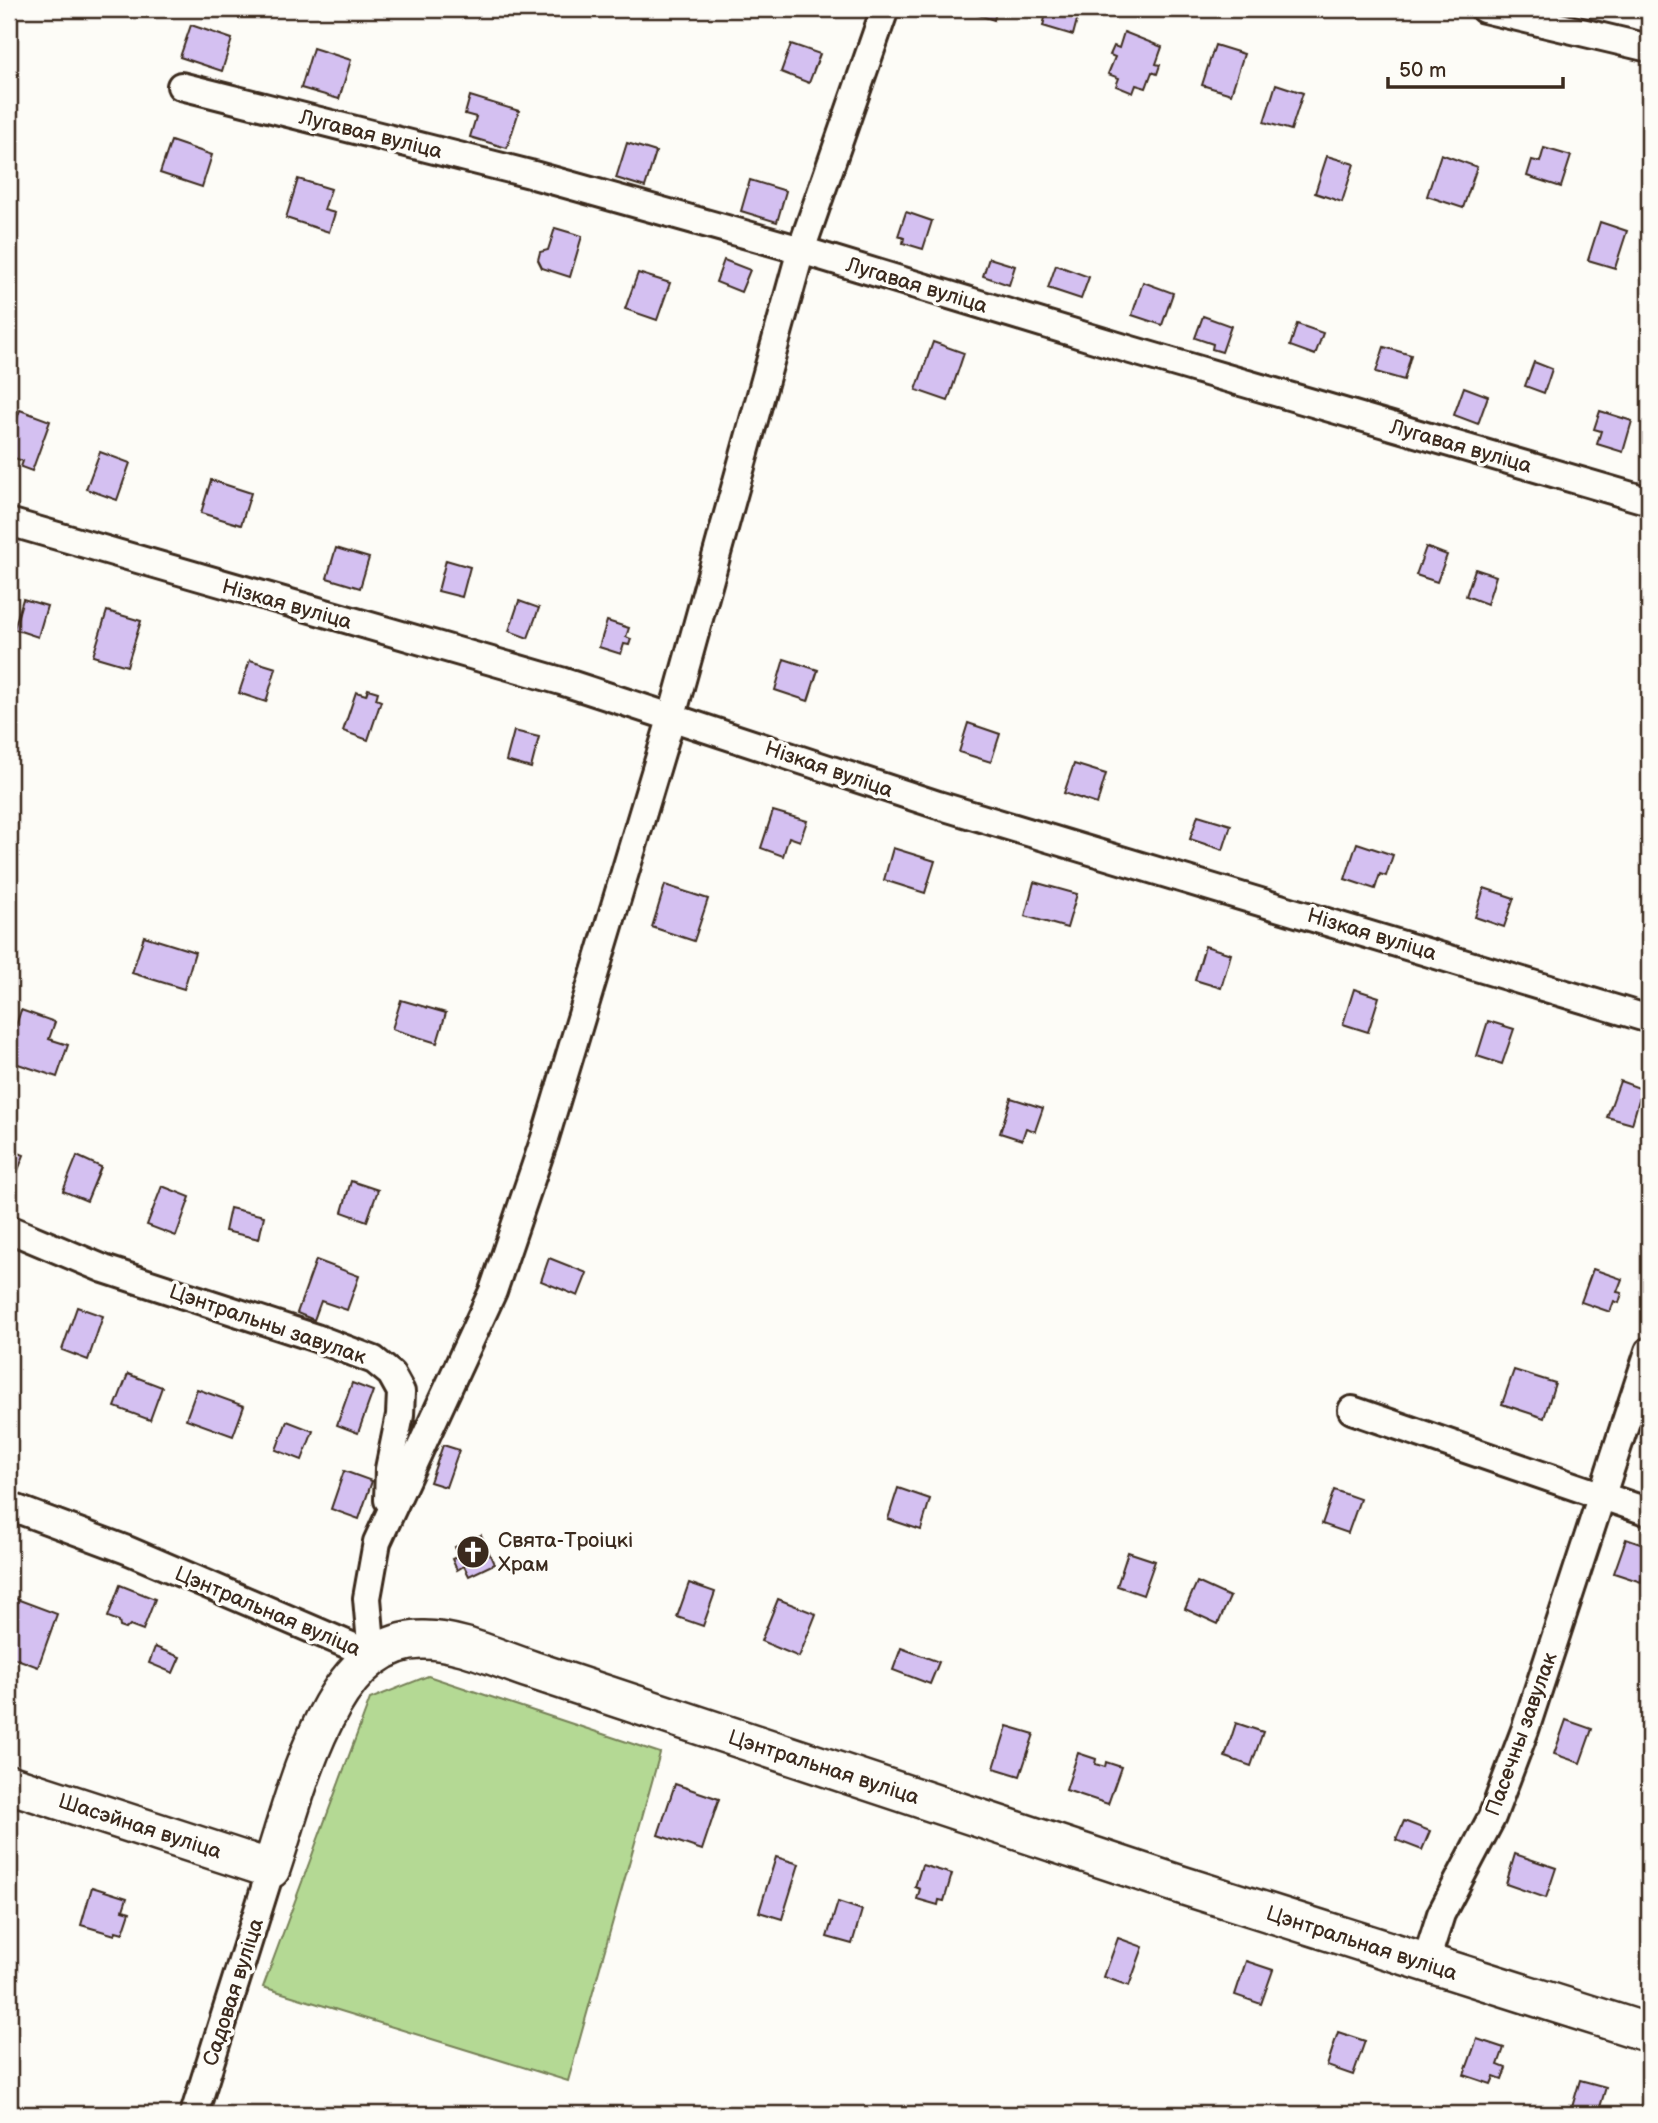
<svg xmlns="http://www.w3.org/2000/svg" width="1658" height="2123" font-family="'Balsamiq Sans',sans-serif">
<rect width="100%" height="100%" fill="#fdfcf7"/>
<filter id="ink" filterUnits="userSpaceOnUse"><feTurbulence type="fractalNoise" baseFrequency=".0143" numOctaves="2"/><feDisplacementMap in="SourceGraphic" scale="14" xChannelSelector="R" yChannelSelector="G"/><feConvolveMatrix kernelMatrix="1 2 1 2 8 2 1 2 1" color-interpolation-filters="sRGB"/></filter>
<g filter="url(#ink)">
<path fill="#b4d994" stroke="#788259" stroke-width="2" d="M428 1676 660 1753 568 2081 263 1987 370 1699Z"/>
<g fill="#d4c0f1" stroke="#3b2a1e" stroke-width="2">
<path d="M960 9H997L994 20Z"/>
<path d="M1047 9H1080L1073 35 1043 26Z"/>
<path d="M191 25 232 39 222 71 180 57Z"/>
<path d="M1124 32 1162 47 1156 64 1160 65 1157 74 1152 72 1146 88 1136 85 1133 93 1116 86 1119 78 1108 74 1115 57 1110 55 1114 46 1119 48Z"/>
<path d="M791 44 820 54 809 83 781 72Z"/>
<path d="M1215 45 1244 54 1231 94 1202 85Z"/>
<path d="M313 48 351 60 339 99 301 88Z"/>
<path d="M1276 84 1303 93 1291 130 1264 122Z"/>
<path d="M470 96 519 111 507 148 470 137 476 117 465 114Z"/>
<path d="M171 141 212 155 202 187 160 173Z"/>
<path d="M627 143 656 152 645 187 616 178Z"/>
<path d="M1544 148 1571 156 1561 187 1527 176 1532 160 1540 162Z"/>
<path d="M1441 154 1477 167 1463 208 1427 196Z"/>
<path d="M1327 156 1354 164 1342 202 1315 193Z"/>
<path d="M298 179 331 189 324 210 335 213 329 232 286 218Z"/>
<path d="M750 180 786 191 777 222 741 211Z"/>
<path d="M906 212 932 221 923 249 903 243 904 238 898 236Z"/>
<path d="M1600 222 1627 231 1615 268 1588 260Z"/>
<path d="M555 228 582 236 570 277 542 268 538 260 540 252 548 250Z"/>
<path d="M989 258 1015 266 1009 285 983 276Z"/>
<path d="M724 260 750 270 741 292 716 282Z"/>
<path d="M1056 265 1089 277 1081 299 1048 288Z"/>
<path d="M638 273 670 283 657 320 625 309Z"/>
<path d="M1143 282 1173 293 1162 325 1132 315Z"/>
<path d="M1203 316 1231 326 1222 352 1212 349 1213 344 1195 338Z"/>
<path d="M1297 324 1323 333 1315 355 1290 346Z"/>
<path d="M933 342 964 353 948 401 916 390Z"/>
<path d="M1384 347 1411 355 1404 380 1376 372Z"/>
<path d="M1534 362 1552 369 1544 393 1525 386Z"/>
<path d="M1464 387 1488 396 1478 424 1454 415Z"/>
<path d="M20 410 50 421 32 471 21 467 23 461 9 456V441Z"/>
<path d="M1600 411 1632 421 1623 452 1597 444 1601 431 1594 429Z"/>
<path d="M100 452 130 463 117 500 86 489Z"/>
<path d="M211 480 251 493 241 525 201 513Z"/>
<path d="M1426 547 1447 555 1437 582 1416 575Z"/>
<path d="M336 548 369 558 360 588 327 578Z"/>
<path d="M446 560 470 567 462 597 438 591Z"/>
<path d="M1475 569 1496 576 1487 604 1466 596Z"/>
<path d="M23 599 47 606 38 637 14 629Z"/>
<path d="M519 601 539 608 528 638 509 631Z"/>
<path d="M107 611 141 621 127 666 93 656Z"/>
<path d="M607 621 629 628 626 637 631 639 629 645 624 644 621 654 599 647Z"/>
<path d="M784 659 818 670 808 701 775 690Z"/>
<path d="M250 660 276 668 266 702 239 693Z"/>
<path d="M368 689 378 692 376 699 381 701 368 740 343 731 356 692 366 695Z"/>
<path d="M968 723 1000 734 991 762 959 752Z"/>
<path d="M514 731 539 737 531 768 506 761Z"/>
<path d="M1074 764 1106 774 1097 804 1064 793Z"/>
<path d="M773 811 807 821 800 841 789 837 783 856 761 848Z"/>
<path d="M1198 815 1231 825 1223 850 1190 839Z"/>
<path d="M1357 843 1393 855 1386 876 1380 874 1375 889 1345 879Z"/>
<path d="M893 848 935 861 925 893 884 880Z"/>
<path d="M1034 882 1077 894 1067 928 1025 916Z"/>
<path d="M665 885 708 899 694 941 652 927Z"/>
<path d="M1484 888 1514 898 1504 927 1475 917Z"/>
<path d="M144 936 195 952 184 989 132 973Z"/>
<path d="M1205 946 1231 954 1221 988 1195 980Z"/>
<path d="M1354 989 1379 997 1368 1032 1343 1024Z"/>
<path d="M401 1000 446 1013 437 1043 392 1029Z"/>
<path d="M21 1010 55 1022 49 1039 68 1045 57 1077 9 1061V1047Z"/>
<path d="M1488 1021 1514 1029 1502 1064 1477 1056Z"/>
<path d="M1620 1081 1642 1089 1632 1124 1607 1117Z"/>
<path d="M1011 1098 1043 1108 1035 1131 1026 1128 1022 1140 1000 1133Z"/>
<path d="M9 1149 24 1155 9 1193Z"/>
<path d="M77 1156 101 1167 87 1201 63 1191Z"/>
<path d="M351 1181 378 1190 367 1221 342 1212Z"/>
<path d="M162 1186 190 1197 176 1236 147 1225Z"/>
<path d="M230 1208 264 1216 259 1239 225 1231Z"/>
<path d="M549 1258 587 1273 578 1296 541 1281Z"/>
<path d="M316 1260 359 1276 347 1310 321 1301 314 1320 297 1313Z"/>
<path d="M1593 1269 1622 1279 1617 1292 1622 1293 1619 1303 1614 1301 1610 1312 1581 1302Z"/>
<path d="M77 1307 103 1316 88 1360 62 1350Z"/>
<path d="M1514 1370 1555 1383 1544 1418 1502 1404Z"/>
<path d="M128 1374 162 1387 150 1420 115 1407Z"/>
<path d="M352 1383 373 1391 358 1433 337 1425Z"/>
<path d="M197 1389 244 1406 233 1436 186 1419Z"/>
<path d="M287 1421 313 1431 302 1460 276 1450Z"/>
<path d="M443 1445 459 1450 446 1487 430 1482Z"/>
<path d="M344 1471 372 1481 359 1519 331 1509Z"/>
<path d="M898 1488 930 1499 921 1530 888 1519Z"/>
<path d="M1334 1490 1360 1499 1348 1533 1322 1524Z"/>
<path d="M481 1535 494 1564 469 1576 464 1566 457 1570 452 1559 459 1556 455 1547Z"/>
<path d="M1626 1539 1649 1547 1641 1582 1614 1573Z"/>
<path d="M1128 1552 1155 1561 1143 1595 1117 1586Z"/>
<path d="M1197 1582 1230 1597 1218 1624 1185 1609Z"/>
<path d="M689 1583 715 1592 703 1626 677 1617Z"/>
<path d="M120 1585 155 1599 143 1630 130 1625 126 1629 120 1627 119 1621 108 1617Z"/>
<path d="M14 1598 57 1614 38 1667 9 1656V1611Z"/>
<path d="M778 1599 816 1614 799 1657 761 1641Z"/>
<path d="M155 1647 180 1657 173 1673 149 1663Z"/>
<path d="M901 1648 939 1662 930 1684 893 1670Z"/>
<path d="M1566 1720 1592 1729 1580 1763 1554 1754Z"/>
<path d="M1236 1723 1263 1732 1251 1766 1225 1757Z"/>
<path d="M1007 1726 1034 1734 1020 1776 994 1768Z"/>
<path d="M1078 1753 1096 1759 1095 1764 1105 1767 1106 1762 1121 1767 1108 1804 1066 1790Z"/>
<path d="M675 1784 719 1799 702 1850 658 1835Z"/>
<path d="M1404 1821 1430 1831 1422 1850 1396 1840Z"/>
<path d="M1515 1854 1556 1868 1546 1898 1506 1884Z"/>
<path d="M776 1857 799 1864 782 1919 759 1912Z"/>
<path d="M922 1865 952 1874 944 1901 939 1900 938 1905 917 1899 920 1889 915 1887Z"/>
<path d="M92 1887 127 1898 123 1910 130 1912 123 1933 116 1931 115 1935 81 1925Z"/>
<path d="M838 1902 862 1910 852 1944 827 1937Z"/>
<path d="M1118 1938 1143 1947 1129 1986 1104 1977Z"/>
<path d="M1246 1961 1273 1970 1261 2004 1235 1995Z"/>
<path d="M1338 2032 1365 2041 1353 2075 1327 2066Z"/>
<path d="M1477 2039 1504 2048 1498 2065 1506 2068 1502 2080 1494 2077 1491 2084 1464 2075Z"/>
<path d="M1580 2080 1606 2087 1598 2114H1570Z"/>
</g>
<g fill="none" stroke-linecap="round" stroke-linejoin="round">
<defs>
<g id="minor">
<path d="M1484 9 1649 48"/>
<path d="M181 86 530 174 801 250 1131 350 1649 501"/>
<path d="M9 522 561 681 938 805 1649 1019"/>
<path d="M9 1229 104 1269 316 1338 374 1360 391 1374 401 1392 400 1415 389 1469 388 1500"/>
<path d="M1352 1410 1649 1512"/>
<path d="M9 1506 127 1550 372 1655"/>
<path d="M372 1655 367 1598 377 1542 493 1291 545 1138 672 716 801 250 885 9"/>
<path d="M1425 1964 1441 1914 1492 1817 1525 1730 1649 1351"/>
<path d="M194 2114 271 1869"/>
</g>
<path id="secondary" d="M9 1784 271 1869C296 1797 328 1638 424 1640 460 1640 498 1659 532 1670L1175 1883 1649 2033"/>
</defs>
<use href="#minor" stroke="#3b2a1e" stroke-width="32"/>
<use href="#secondary" stroke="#3b2a1e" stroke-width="42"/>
<use href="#minor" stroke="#fdfcf7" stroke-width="26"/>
<use href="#secondary" stroke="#fdfcf7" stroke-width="37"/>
</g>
</g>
<defs>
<symbol id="church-disc" viewBox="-11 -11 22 22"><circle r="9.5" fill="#3b2a1e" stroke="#fdfcf7"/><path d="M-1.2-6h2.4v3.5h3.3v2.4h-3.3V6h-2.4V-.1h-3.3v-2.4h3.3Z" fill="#fff"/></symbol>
</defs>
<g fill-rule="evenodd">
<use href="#church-disc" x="454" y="1533" width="38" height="38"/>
</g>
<g text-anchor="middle" stroke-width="7" stroke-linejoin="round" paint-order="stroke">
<g font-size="21" fill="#3b2a1e" stroke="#fdfcf7">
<text transform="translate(371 134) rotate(14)" y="7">Лугавая вуліца</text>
<text transform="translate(917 285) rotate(17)" y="7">Лугавая вуліца</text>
<text transform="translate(1461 446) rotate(16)" y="7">Лугавая вуліца</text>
<text transform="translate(287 604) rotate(16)" y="7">Нізкая вуліца</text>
<text transform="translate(829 769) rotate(19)" y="7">Нізкая вуліца</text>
<text transform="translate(1372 934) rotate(17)" y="7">Нізкая вуліца</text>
<text transform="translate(268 1324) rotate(19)" y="7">Цэнтральны завулак</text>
<text transform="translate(268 1611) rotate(23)" y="7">Цэнтральная вуліца</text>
<text transform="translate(1521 1734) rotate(-70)" y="7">Пасечны завулак</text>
<text transform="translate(824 1767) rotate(18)" y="7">Цэнтральная вуліца</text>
<text transform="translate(140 1826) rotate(18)" y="7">Шасэйная вуліца</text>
<text transform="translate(1362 1943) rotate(18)" y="7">Цэнтральная вуліца</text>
<text transform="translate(233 1992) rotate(-72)" y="7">Садовая вуліца</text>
</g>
<g font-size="21" fill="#3b2a1e" stroke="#fdfcf7" text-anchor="start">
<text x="498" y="1547">Свята-Троіцкі<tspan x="498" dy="24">Храм</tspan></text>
</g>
</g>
<rect width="1658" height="2123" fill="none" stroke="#fdfcf7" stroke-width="35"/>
<rect x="18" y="18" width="1623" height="2088" fill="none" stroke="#3b2a1e" stroke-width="2.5" filter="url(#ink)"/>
<path d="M1388 77v10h175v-10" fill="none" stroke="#3b2a1e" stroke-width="3.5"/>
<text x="1399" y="77" font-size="21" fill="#3b2a1e" stroke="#fdfcf7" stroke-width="5" paint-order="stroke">50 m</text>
</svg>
